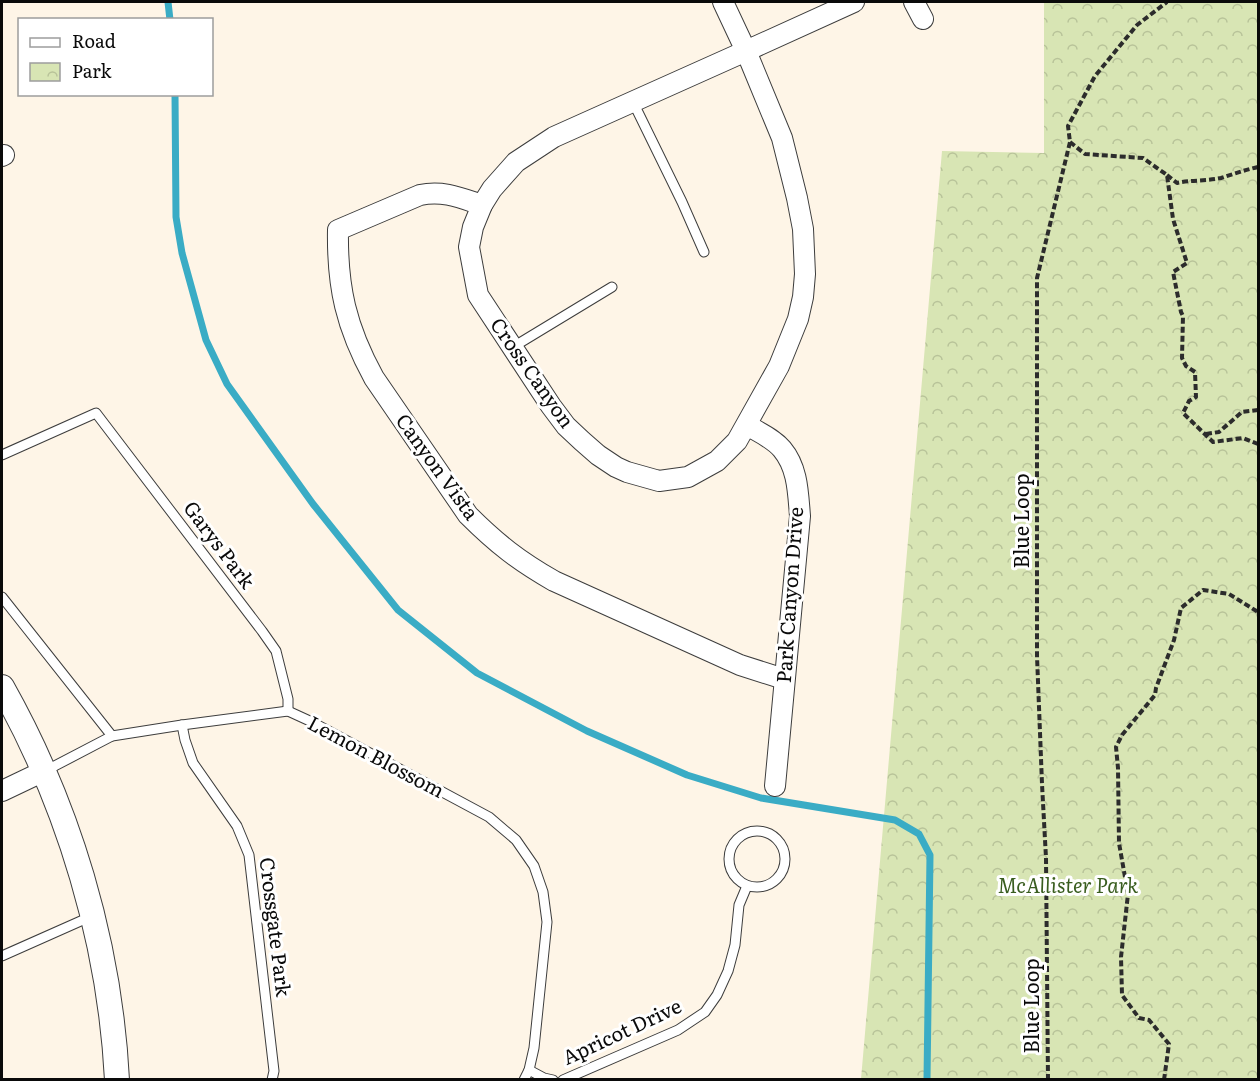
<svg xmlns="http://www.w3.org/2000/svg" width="1260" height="1081" font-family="Literata,serif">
<defs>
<pattern id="park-crowns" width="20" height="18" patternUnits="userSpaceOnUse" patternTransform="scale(1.5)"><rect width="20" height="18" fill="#d8e5b4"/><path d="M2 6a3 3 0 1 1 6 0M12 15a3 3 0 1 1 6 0" fill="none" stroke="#b8c399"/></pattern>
</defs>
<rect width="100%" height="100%" fill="#fef5e7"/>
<path fill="url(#park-crowns)" d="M1044 2H1258V1079H861L942 151 1044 153Z"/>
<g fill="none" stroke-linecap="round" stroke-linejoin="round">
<g stroke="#3aacc5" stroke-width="7">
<path d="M168 2 170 20"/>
<path d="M175 94 176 217 182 253 206 340 227 384 313 504 398 610 477 673 587 731 687 775 761 798 895 820 919 834 930 855 927 1080"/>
</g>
<defs>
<g id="service">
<path d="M633 102 682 202 704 252"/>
<path d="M513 347 612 287"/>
<path d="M2 455 96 413 262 631 276 651 288 699V711"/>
<path d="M2 597 112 736"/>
<path d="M182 725 185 740 193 763 237 826 249 855 274 1071 272 1080"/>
<path d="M45 771 112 736 182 725 288 711 312 722 489 817 516 840 534 866 543 892 547 922 534 1048 529 1070 524 1080"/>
<circle cx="757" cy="859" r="28"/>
<path d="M2 956 92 916"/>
<path d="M529 1070 544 1078 553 1080"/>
<path d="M563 1080 678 1030 705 1012 717 995 728 971 735 945 739 905 747 886"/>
</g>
<g id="minor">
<path d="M723 2 746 51 782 138 797 198 803 229 805 274 803 297 798 319 779 366 737 441 717 461 688 477 659 481 627 472 616 467 598 455 582 441 566 426 551 406 478 295 469 247 473 227 482 205 492 189 516 162 554 137 746 51 854 2"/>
<path d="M914 2 923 19"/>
<path d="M2 156 4 155"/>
<path d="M482 205C461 198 443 190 420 195L338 230C337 287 346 327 374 378L468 515C497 544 519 561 554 581L740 665 784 679"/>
<path d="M747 425C758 432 773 438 782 449 798 468 798 493 800 516L775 786"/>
<path d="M2 791 44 771"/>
</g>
<path id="tertiary" d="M2 687C69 806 110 943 117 1080"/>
</defs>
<use href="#service" stroke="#3d3d3d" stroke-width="11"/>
<use href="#minor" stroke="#3d3d3d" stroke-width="22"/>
<use href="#tertiary" stroke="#3d3d3d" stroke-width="26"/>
<g stroke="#2c2c2c" stroke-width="4" stroke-dasharray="6 3" stroke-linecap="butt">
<path d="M1070 142 1085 154 1143 158 1167 175 1173 219 1187 263 1173 272 1181 312 1183 316 1182 358 1186 366 1195 372 1196 397 1189 401 1183 413 1213 442 1243 438 1258 444"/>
<path d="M1167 175 1177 183C1191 180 1207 181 1221 178 1233 174 1245 170 1258 167"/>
<path d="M1206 434 1219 432 1242 412 1258 410"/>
<path d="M1048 1080 1046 858 1042 784 1037 656V278L1070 142 1068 126 1095 76 1137 25 1167 2"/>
<path d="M1164 1080 1169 1044 1149 1020 1139 1018 1122 995 1121 957 1128 894 1119 843 1118 768 1116 747 1122 735 1155 695 1156 688 1174 640 1181 608 1203 590 1229 594 1258 612"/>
</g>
<use href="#service" stroke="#fff" stroke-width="9"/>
<use href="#minor" stroke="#fff" stroke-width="20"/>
<use href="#tertiary" stroke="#fff" stroke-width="24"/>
</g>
<g text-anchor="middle" stroke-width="6" stroke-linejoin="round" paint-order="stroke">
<g font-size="20" fill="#0a0a0a" stroke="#fff">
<text transform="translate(532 373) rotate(55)" y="7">Cross Canyon</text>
<text transform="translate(437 467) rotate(54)" y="7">Canyon Vista</text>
<text transform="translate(1022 521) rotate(-90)" y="7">Blue Loop</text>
<text transform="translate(219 545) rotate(53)" y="7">Garys Park</text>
<text transform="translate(790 595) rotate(-86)" y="7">Park Canyon Drive</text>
<text transform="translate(376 757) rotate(28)" y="7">Lemon Blossom</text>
<text transform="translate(275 927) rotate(83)" y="7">Crossgate Park</text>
<text transform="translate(1032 1006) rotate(-90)" y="7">Blue Loop</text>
<text transform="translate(622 1032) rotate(-25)" y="7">Apricot Drive</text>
</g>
<g font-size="20" font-style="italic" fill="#395d1f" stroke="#fff">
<text x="1068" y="893">McAllister Park</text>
</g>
</g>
<rect width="1260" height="1081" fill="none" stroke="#0a0a0a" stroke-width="6"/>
<rect x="18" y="18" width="195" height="78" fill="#ffffff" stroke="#9d9d9d" stroke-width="1.5"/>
<rect x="30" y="38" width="30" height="9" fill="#ffffff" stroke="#9d9d9d" stroke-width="1.5"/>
<text x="72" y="48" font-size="18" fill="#0a0a0a">Road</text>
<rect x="30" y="63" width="30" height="18" fill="url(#park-crowns)" stroke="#9d9d9d" stroke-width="1.5"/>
<text x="72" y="78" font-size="18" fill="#0a0a0a">Park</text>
</svg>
